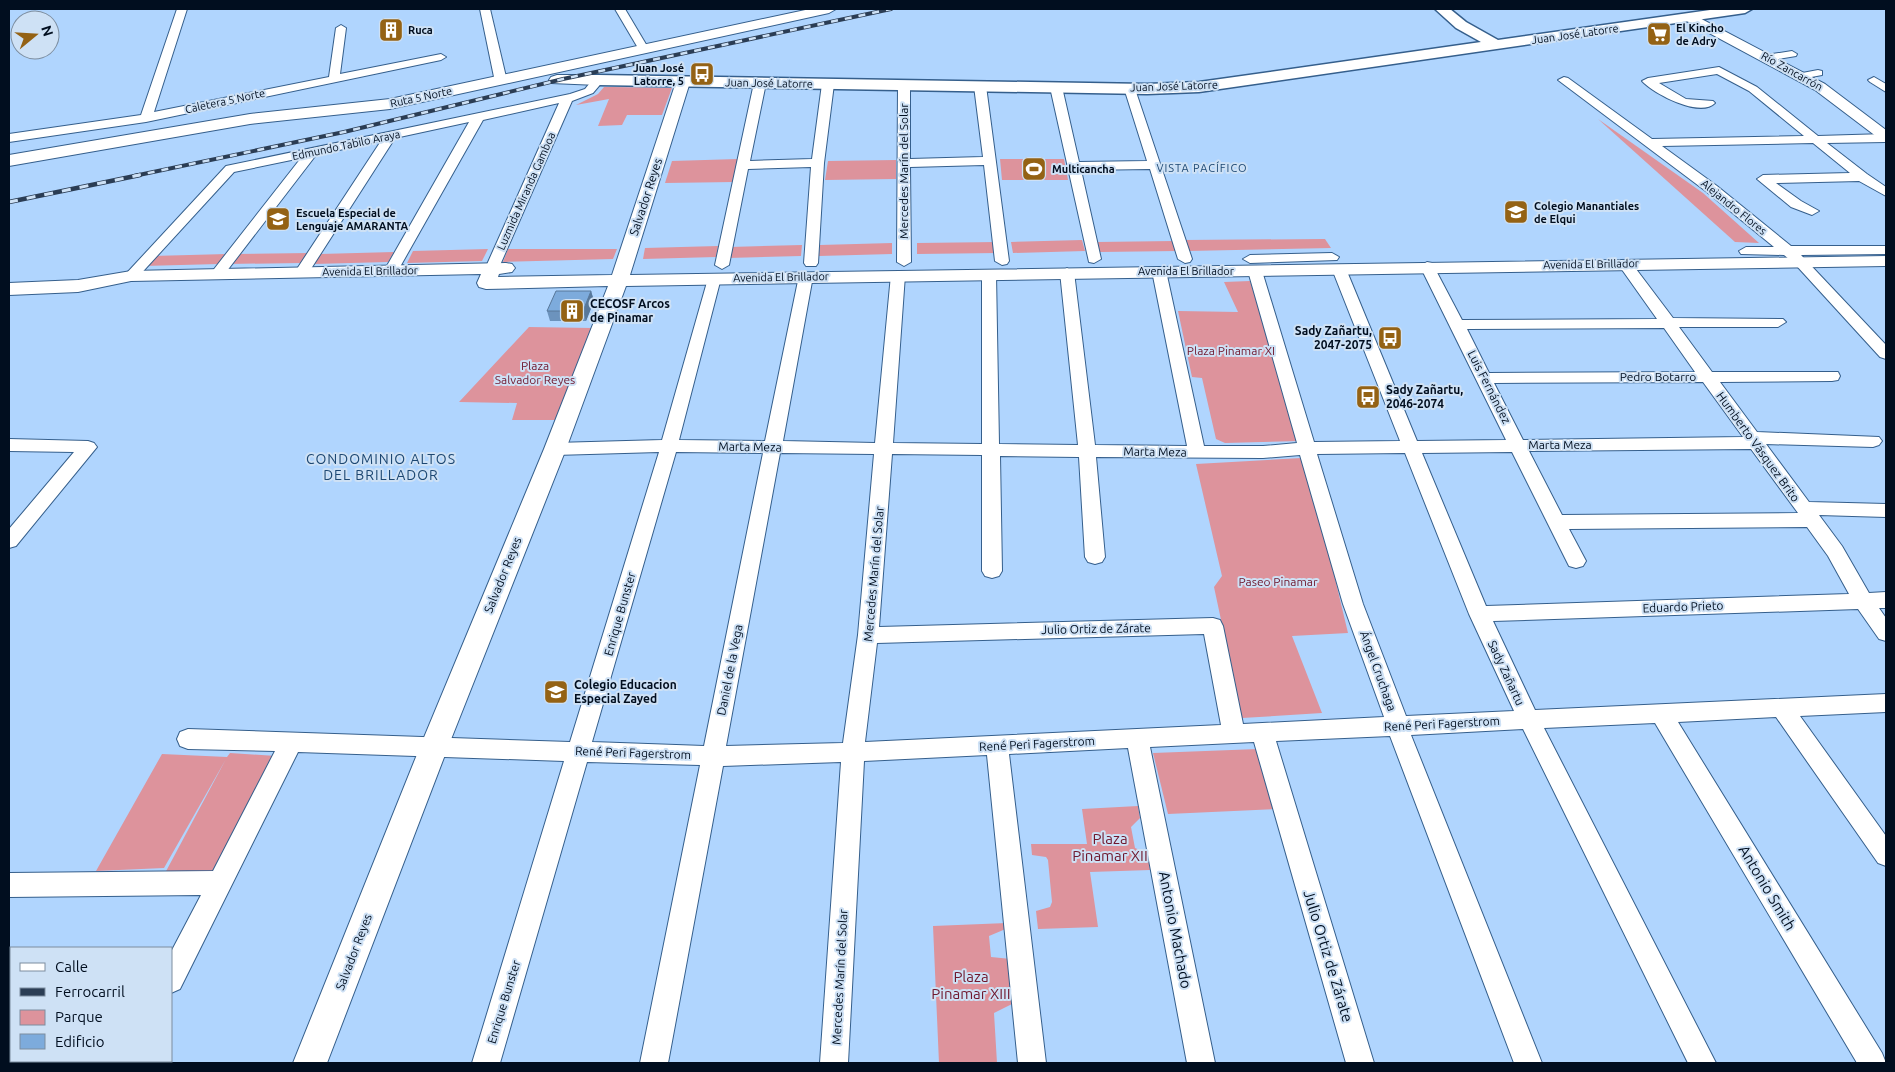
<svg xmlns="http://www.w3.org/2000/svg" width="1895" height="1072" font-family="Ubuntu,sans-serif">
<rect width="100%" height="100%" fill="#b0d5fe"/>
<g fill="#dd939c">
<path d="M604 87H613L672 88 662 115H627L622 125 598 126 609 99 576 105 598 94Z"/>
<path d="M1598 119 1703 193 1759 243 1735 242Z"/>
<path d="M738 159 734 182 665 183 672 161Z"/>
<path d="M1000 159H1064L1068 180H1002Z"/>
<path d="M896 160V179L825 180 828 161Z"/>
<path d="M1325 239 1331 248 1187 251 1183 240Z"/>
<path d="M1082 240 1085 251 1013 253 1011 242Z"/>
<path d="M1174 241 1177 251 1100 252 1097 242Z"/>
<path d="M997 242 998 253 917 254V243Z"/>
<path d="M892 243V254L819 256 820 245Z"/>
<path d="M802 245 801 256 728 258 730 247Z"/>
<path d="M718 246 716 257 643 259 645 248Z"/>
<path d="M488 249 482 261 407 263 413 251Z"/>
<path d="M508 249H617L613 259 503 262Z"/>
<path d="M394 252 388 262 314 264 320 254Z"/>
<path d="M309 253 302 263 227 264 235 254Z"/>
<path d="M227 254 219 264 143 266 152 256Z"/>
<path d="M1250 281 1300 441 1225 443 1216 439 1202 378 1192 377 1178 311 1238 312 1224 282Z"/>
<path d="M529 327 592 328 556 420H512L517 403 459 402Z"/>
<path d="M1301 458 1320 516 1348 633 1292 636 1322 713 1242 718 1214 587 1222 576 1196 464Z"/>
<path d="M1258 749 1276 809 1168 814 1153 753Z"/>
<path d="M230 753 276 756 212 874 164 875 226 759 164 868 96 871 162 754 227 757Z"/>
<path d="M1138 806 1140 818 1131 827 1135 848 1147 853 1150 870 1090 872 1098 927 1038 929 1036 911 1050 907 1052 902 1048 860 1046 857 1032 855 1031 844H1087L1082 809Z"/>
<path d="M1007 923 1008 928 989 936 991 957 1011 959 1014 1003 994 1013 997 1063H939L933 926Z"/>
</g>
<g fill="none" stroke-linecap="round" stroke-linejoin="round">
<defs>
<g id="minor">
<path d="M177 9H187L154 112 329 77 336 28 341 25 346 28 340 74 441 54 446 57 441 60 146 122 9 142V134L141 115Z"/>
<path d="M480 9H490L506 77 504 79H496L494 77Z"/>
<path d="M615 9H625L647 46 646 48H638Z"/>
<path d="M1792 51 1797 54 1796 56 1766 61 1761 58 1766 55Z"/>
<path d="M1719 67 1757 87 1818 136 1886 134V142L1827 143 1867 174 1886 187V196L1859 181 1776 183 1801 201 1819 211 1812 215 1791 207 1757 179 1763 175 1850 173 1813 143 1662 146 1717 186 1791 246H1886V254L1801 255 1886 345V359L1880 357 1795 264 1784 255 1741 254 1739 251 1746 247H1774L1707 192 1558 80 1564 77 1568 78 1652 139 1804 136 1749 91 1717 74 1659 83 1686 99 1713 101 1715 103C1700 118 1654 94 1642 81L1648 78Z"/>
<path d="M1818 70 1822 71V75L1801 79 1795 76 1797 74Z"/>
<path d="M598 77 604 80 593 93 572 101 497 272 492 273 485 269 559 103 483 120 396 274H386L384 271 469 122 395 138 307 275 302 276 295 272 381 141 316 155 223 276H213L211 273 301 158 234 172 136 279H126L124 276 226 166 570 94 585 89 594 78Z"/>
<path d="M1874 77 1886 84V92L1870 82 1868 80Z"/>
<path d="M760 80 766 83 750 161 812 159 822 84 828 81 834 84 824 163 818 263 816 266H806L804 263 811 167 748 169 729 265 722 269 715 265 754 83Z"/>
<path d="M904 82 910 85V159L983 157 974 86 980 83 986 86 1009 261 1007 264 1002 265 995 261 984 165 910 167 911 262 904 266 897 262 898 85Z"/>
<path d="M1056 84 1062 87 1079 162 1147 161 1124 88 1126 86H1134L1192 259 1190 262 1185 263 1178 259 1150 169 1081 170 1101 259 1094 263 1089 262 1050 87Z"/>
<path d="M1332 253 1339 257 1337 260 1250 263 1243 259 1250 255Z"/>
<path d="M1625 260 1630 261 1673 318 1783 319 1786 322 1778 327H1679L1712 372H1838L1840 376 1838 380 1832 381 1720 382 1757 432 1879 437 1882 441 1879 445 1873 447 1766 444 1809 502 1886 504V517L1819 515 1842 546 1869 593 1886 592V608H1879L1886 618V641L1879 639 1858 609 1493 621 1535 710 1886 694V712L1800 716 1886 836V866L1878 863 1776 717 1678 722 1882 1053 1886 1063H1857L1655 723 1544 728 1716 1063H1688L1523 729 1411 735 1542 1063H1514L1390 736 1276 741 1374 1063H1346L1254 742 1150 747 1215 1063H1187L1128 748 1009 754 1046 1063H1018L987 755 864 761 848 1063H820L841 762 723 766 668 1063H640L700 765 587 762 500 1063H472L564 761 298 752 180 989 171 993V952L201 895 9 897V873L213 871 275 751 188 749 180 746 177 739 180 732 188 729 570 742 659 452 555 455 549 453 546 449 549 445 555 443 662 440 709 275H719L721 278 679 440 765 441 799 276 806 272 813 276 783 441 875 443 891 275 898 271 905 275 893 443 982 444V274L989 270 996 274 999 444 1078 445 1060 272 1067 268 1074 272 1095 445 1187 446 1152 271 1159 267 1166 271 1204 446H1263L1297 443 1248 271 1250 268 1255 267 1262 271 1314 442 1400 441 1332 269 1339 265 1346 269 1417 441 1506 440 1420 266 1427 262 1432 263 1462 320 1657 319 1618 264ZM1664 328 1695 372 1489 373 1467 329ZM1703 382 1743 437 1523 440 1494 383ZM1751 449 1798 513 1562 515 1529 451ZM676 452 763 453 704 746 592 742ZM1512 452 1569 566 1576 568 1583 566 1586 561 1569 529 1807 527 1828 556 1849 594 1486 606 1422 453ZM780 453 874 454 858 635 843 743 726 746ZM1405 453 1469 614 1514 711 1406 716 1363 604 1317 454ZM892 454 982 455V571L985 576 992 578 999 576 1002 571 1000 456 1079 457 1085 557 1088 562 1095 564 1102 562 1105 557 1096 457 1263 458 1300 455 1343 604 1384 717 1243 724 1223 626 1220 620 1213 618 879 627ZM1204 634 1221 725 865 742 877 643Z"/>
<path d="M9 439 88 441 94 443 97 447 16 546 9 548V529L74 452 9 451Z"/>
<path d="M11 1024V1051L9 1052V1025Z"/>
<path d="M116 1061H145L144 1063H115Z"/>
</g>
<g id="tertiary">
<path d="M1690 13 1825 84 1886 130V142L1881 140 1815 90 1685 20 1684 17Z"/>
<path d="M683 78 690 82 630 275 1886 256V266L626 286 566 449 448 747 327 1063H293L420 747 544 449 608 286 486 289 479 287 477 283 481 274 131 281 78 292 9 295V283L78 280 131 271 506 263 512 264 515 268 512 272 499 274 498 277 612 275 676 82Z"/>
</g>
<path id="secondary" d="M1435 9H1450L1466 22 1498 40 1717 9H1752L1745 13 1199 92 1147 94 598 85 590 80 598 75 1147 84 1199 82 1481 42 1456 28Z"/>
<g id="motorway">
<path d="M810 9H836L829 13 390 109 250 124 9 166V155L250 114 390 99Z"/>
<path d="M557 75H598L604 77 606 80 604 83 598 85 551 83 549 80 551 77Z"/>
</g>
</defs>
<use href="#minor" stroke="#355f8c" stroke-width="2"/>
<use href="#tertiary" stroke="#355f8c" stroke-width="2"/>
<use href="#secondary" stroke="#355f8c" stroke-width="3"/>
<use href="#motorway" stroke="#355f8c" stroke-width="2"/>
<use href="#minor" fill="#fff" fill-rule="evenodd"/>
<use href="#tertiary" fill="#fff" fill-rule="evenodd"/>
<use href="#secondary" fill="#fff" fill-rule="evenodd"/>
<use href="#motorway" fill="#fff" fill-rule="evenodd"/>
<defs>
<path id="rail-far1" d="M134 176 344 132 563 79 891 9"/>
<path id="rail" d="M9 202 140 175"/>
</defs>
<use href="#rail-far1" stroke="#2b3d54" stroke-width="4"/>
<use href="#rail" stroke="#2b3d54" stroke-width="4.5"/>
<use href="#rail-far1" stroke="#cee1f5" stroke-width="2.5" stroke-dasharray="7" stroke-linecap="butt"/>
<use href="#rail" stroke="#cee1f5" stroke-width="3" stroke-dasharray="9" stroke-linecap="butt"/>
</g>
<path fill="#6c93bd" d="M591 291 594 301 586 321H550L547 311Z"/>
<path fill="#58789a" d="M591 291 594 301 586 321 583 311Z"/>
<path fill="#7dabdc" stroke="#58789a" d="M556 291H591L583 311H547Z"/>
<defs>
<symbol id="building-square" viewBox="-11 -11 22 22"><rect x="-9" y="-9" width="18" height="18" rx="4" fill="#946214" stroke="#cee1f5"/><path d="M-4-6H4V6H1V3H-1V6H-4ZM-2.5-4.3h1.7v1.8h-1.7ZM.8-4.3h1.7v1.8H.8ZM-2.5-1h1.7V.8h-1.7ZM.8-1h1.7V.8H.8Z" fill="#fff"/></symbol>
<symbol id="supermarket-square" viewBox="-11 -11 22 22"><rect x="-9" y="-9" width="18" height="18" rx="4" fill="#946214" stroke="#cee1f5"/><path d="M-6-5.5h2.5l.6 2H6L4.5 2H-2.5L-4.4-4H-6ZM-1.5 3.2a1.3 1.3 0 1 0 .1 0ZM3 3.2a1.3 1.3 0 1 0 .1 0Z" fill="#fff"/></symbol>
<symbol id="bus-square" viewBox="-11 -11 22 22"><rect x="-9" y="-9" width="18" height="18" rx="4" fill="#946214" stroke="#cee1f5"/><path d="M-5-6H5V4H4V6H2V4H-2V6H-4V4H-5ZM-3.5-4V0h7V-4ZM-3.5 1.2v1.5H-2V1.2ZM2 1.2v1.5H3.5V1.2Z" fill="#fff"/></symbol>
<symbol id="stadium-square" viewBox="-11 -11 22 22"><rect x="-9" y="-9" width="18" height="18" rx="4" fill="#946214" stroke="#cee1f5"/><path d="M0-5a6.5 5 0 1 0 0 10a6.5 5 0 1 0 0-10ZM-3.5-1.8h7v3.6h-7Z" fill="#fff"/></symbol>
<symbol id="school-square" viewBox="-11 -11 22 22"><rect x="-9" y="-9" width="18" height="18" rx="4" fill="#946214" stroke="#cee1f5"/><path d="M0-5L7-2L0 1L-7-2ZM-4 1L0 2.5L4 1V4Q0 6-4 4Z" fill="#fff"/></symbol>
</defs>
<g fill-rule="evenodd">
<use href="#building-square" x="377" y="16" width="28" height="28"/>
<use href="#supermarket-square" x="1645" y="20" width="28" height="28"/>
<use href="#bus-square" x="688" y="60" width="28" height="28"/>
<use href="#stadium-square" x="1020" y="155" width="28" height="28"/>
<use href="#school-square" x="1502" y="198" width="28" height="28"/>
<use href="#school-square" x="264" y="205" width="28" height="28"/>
<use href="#building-square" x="558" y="297" width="28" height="28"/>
<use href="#bus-square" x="1376" y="324" width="28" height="28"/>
<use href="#bus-square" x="1354" y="383" width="28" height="28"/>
<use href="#school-square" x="542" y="678" width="28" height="28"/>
</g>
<g text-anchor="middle" stroke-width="4" stroke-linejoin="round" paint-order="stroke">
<g font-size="11" font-weight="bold" fill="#010e1f" stroke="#cee1f5" text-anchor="start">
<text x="1676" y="32">El Kincho<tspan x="1676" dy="13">de Adry</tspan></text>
<text x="408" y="34">Ruca</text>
<text x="684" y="72" text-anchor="end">Juan José<tspan x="684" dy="13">Latorre, 5</tspan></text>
<text x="1052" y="173">Multicancha</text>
<text x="1534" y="210">Colegio Manantiales<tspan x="1534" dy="13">de Elqui</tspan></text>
<text x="296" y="217">Escuela Especial de<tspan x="296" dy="13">Lenguaje AMARANTA</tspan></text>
</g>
<g font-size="11" fill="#010e1f" stroke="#cee1f5">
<text transform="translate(1575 34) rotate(-8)" y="4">Juan José Latorre</text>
<text transform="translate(1792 71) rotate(29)" y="4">Río Zancarrón</text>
<text transform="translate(769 83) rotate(1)" y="4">Juan José Latorre</text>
<text transform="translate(1174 86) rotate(-2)" y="4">Juan José Latorre</text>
<text transform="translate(421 97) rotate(-12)" y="4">Ruta 5 Norte</text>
<text transform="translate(225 101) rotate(-12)" y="4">Caletera 5 Norte</text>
<text transform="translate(346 145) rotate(-12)" y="4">Edmundo Tabilo Araya</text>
<text transform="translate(526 191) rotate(-66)" y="4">Luzmida Miranda Gamboa</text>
<text transform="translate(1734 207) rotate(39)" y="4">Alejandro Flores</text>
<text transform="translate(1591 264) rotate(-1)" y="4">Avenida El Brillador</text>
<text transform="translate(370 271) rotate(-1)" y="4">Avenida El Brillador</text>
<text x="1186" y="275">Avenida El Brillador</text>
<text transform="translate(781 277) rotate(-1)" y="4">Avenida El Brillador</text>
</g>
<g font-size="11" letter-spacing="1" fill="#1c4772" stroke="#cee1f5">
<text x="1202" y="172">VISTA PACÍFICO</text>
</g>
<g font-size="12" fill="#010e1f" stroke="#cee1f5">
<text transform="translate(904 171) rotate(-90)" y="4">Mercedes Marín del Solar</text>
<text transform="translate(646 197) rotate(-72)" y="4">Salvador Reyes</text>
<text x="1658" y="381">Pedro Botarro</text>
<text transform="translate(1489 387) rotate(63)" y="4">Luis Fernández</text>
<text x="1560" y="449">Marta Meza</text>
<text transform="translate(750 447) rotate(1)" y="4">Marta Meza</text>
<text transform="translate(1758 447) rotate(54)" y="4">Humberto Vásquez Brito</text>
<text transform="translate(1155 452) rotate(1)" y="4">Marta Meza</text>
<text transform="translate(874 574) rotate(-85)" y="4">Mercedes Marín del Solar</text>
<text transform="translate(503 575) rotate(-68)" y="4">Salvador Reyes</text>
<text transform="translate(1683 607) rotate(-2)" y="4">Eduardo Prieto</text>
<text transform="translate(620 614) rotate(-74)" y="4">Enrique Bunster</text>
<text transform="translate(1096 629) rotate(-1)" y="4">Julio Ortiz de Zárate</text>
<text transform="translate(730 670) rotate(-79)" y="4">Daniel de la Vega</text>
<text transform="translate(1378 671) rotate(70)" y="4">Ángel Cruchaga</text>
<text transform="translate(1506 673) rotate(65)" y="4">Sady Zañartu</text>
<text transform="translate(1442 724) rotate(-3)" y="4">René Peri Fagerstrom</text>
<text transform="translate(1037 744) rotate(-3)" y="4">René Peri Fagerstrom</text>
<text transform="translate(633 753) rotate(2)" y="4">René Peri Fagerstrom</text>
<text transform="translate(354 952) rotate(-69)" y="4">Salvador Reyes</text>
<text transform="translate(840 977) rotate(-87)" y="4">Mercedes Marín del Solar</text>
<text transform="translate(504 1002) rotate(-73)" y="4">Enrique Bunster</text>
</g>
<g font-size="12" font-weight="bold" fill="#010e1f" stroke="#cee1f5" text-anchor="start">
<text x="590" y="308">CECOSF Arcos<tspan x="590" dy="14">de Pinamar</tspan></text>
<text x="1372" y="335" text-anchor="end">Sady Zañartu,<tspan x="1372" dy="14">2047-2075</tspan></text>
<text x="1386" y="394">Sady Zañartu,<tspan x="1386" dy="14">2046-2074</tspan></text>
<text x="574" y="689">Colegio Educacion<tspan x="574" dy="14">Especial Zayed</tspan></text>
</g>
<g font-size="12" fill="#6f172d" stroke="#cee1f5">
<text x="1231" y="355">Plaza Pinamar XI</text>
<text x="535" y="370">Plaza<tspan x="535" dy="14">Salvador Reyes</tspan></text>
<text x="1278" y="586">Paseo Pinamar</text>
</g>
<g font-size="14" letter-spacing="1" fill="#1c4772" stroke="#cee1f5">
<text x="381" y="464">CONDOMINIO ALTOS<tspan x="381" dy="16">DEL BRILLADOR</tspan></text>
</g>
<g font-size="15" fill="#6f172d" stroke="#cee1f5">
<text x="1110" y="844">Plaza<tspan x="1110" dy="17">Pinamar XII</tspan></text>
<text x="971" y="982">Plaza<tspan x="971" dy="17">Pinamar XIII</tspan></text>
</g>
<g font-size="15" fill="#010e1f" stroke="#cee1f5">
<text transform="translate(1767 888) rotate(59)" y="5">Antonio Smith</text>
<text transform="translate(1175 930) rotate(79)" y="5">Antonio Machado</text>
<text transform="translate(1328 956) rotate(73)" y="5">Julio Ortiz de Zárate</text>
</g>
</g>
<rect width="1895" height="1072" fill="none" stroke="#010e1f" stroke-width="20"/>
<rect x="10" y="947" width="162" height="115" fill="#cee1f5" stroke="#7c8d9f"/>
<rect x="20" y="963" width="25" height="8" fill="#ffffff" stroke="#7c8d9f"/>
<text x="55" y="972" font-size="15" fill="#010e1f">Calle</text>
<rect x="20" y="988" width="25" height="8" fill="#2b3d54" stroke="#7c8d9f"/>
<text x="55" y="997" font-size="15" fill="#010e1f">Ferrocarril</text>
<rect x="20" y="1010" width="25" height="15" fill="#dd939c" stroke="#7c8d9f"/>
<text x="55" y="1022" font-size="15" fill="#010e1f">Parque</text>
<rect x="20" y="1034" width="25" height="15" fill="#7dabdc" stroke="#7c8d9f"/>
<text x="55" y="1047" font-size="15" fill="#010e1f">Edificio</text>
<g transform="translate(35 35) rotate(72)"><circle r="24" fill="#cee1f5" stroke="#7c8d9f"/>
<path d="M0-4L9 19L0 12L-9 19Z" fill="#946214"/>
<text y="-8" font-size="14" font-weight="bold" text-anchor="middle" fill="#010e1f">N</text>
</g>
</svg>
